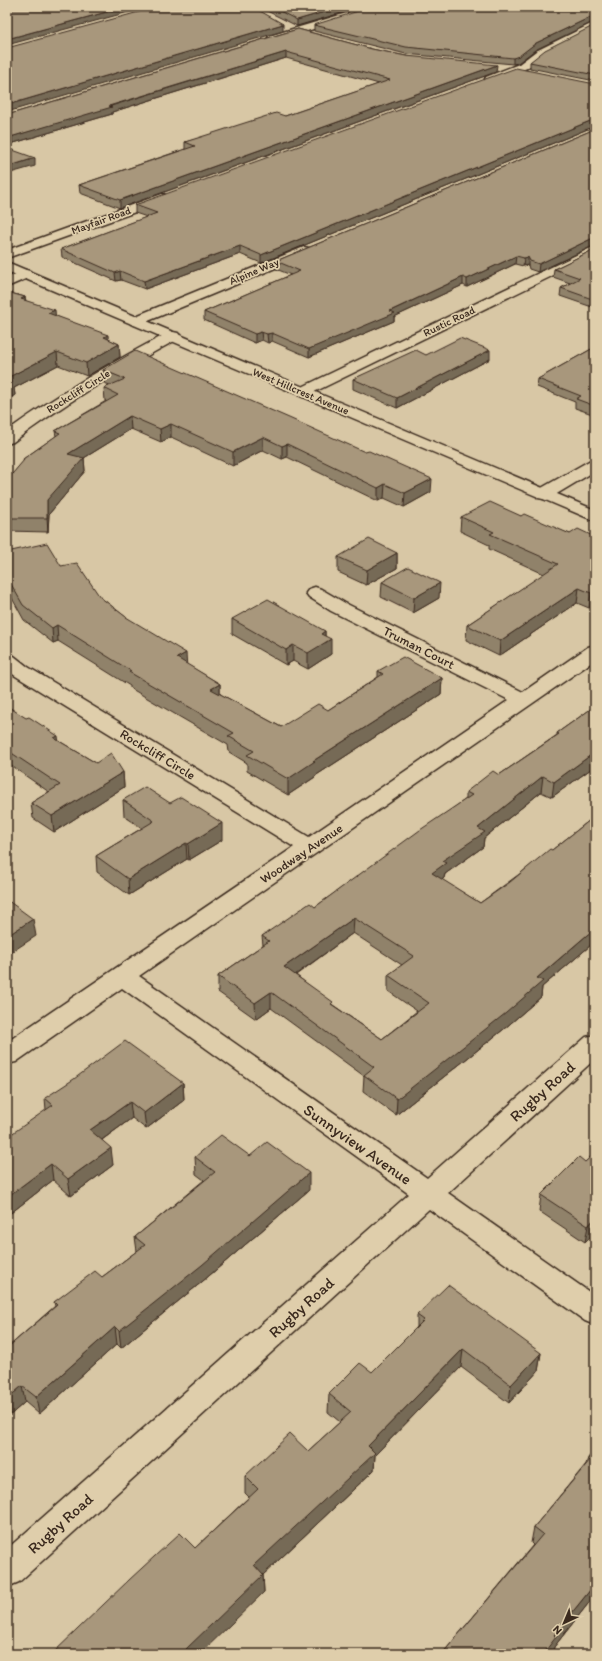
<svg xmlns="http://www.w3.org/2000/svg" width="602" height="1661" font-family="Itim,sans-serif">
<rect width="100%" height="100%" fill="#d8c7a5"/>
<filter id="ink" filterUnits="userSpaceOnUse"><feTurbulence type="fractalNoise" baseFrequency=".025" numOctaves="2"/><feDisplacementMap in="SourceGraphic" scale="8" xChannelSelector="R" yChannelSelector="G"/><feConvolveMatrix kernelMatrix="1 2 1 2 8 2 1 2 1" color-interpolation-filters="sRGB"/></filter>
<g filter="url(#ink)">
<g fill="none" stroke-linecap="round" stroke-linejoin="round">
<defs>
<g id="street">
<path d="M367 7H382L380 9 277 40 273 41 268 38 269 36Z"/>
<path d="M595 22V29L544 55 527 68 494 81 490 82 485 79 486 77 519 64 536 51Z"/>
<path d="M162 194 166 195 168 198 166 201 7 258V250Z"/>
<path d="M595 246V255L308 395 303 397 298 395 295 392 298 389Z"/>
<path d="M304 247 309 248 311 251 309 254 141 324 136 325 131 324 129 321 131 318Z"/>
<path d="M25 270 30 271 32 274 30 277 7 287V278Z"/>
<path d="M173 332 178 333 180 336 178 339C120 370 65 403 13 442L7 444V431C58 394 112 362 168 333Z"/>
<path d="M595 459V471L550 498 544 499 538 498 536 494 538 490 589 461Z"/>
<path d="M315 587 321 589 345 603 523 692 588 647 595 645V660L139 976 427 1178 586 1037 595 1035V1059L448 1193 595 1296V1325L585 1321 429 1209 19 1582 7 1587V1549L409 1194 122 988 16 1062 7 1064V1042L294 847 14 675 7 670V654L14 656 28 667 309 837 509 700 331 611 309 597 306 593 309 589Z"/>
</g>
<path id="secondary" d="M7 262 595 510V521L7 271Z"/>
</defs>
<use href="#street" stroke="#3b2a1e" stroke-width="3"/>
<use href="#secondary" stroke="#3b2a1e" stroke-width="3"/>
<use href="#street" fill="#dfceab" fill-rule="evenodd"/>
<use href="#secondary" fill="#dfceab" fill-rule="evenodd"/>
</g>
<g fill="#90826b" stroke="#3b2a1e" fill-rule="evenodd">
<path d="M263 7H362L297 26 263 9Z"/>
<path d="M314 25 535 50 518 63 513 64 406 54 314 31Z"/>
<path d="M595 25V81L530 68V62Z"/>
<path d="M298 29 372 49 406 56 496 72 120 208 80 193 79 185 185 149V142L285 116 379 84 286 58 112 112V114L7 145V115Z"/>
<path d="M595 84V126L261 263 240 254 145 289 121 280 116 281 62 257 61 249 147 217 135 213V205Z"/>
<path d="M595 129V245L538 272 529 269 528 265 523 266 515 264 467 287 463 285 394 317V321L309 357 272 341 268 343 262 340 255 343 204 320V312L291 275 276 269V261Z"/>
<path d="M595 249V308L560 296 561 288 570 283 553 277 554 269Z"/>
<path d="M7 292 25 297 26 301 56 316 119 344 120 357 87 376 58 365 14 388 15 395 7 400Z"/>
<path d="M595 347V415L575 408V402L537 387 538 379Z"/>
<path d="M426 355 490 359 397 408 353 389V379Z"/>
<path d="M103 370 431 492 404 507 384 498 378 501 287 457 282 459 263 450 233 466 171 437 161 442 131 429 84 458 85 471 49 514 48 532 7 531V480L24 461 23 459 56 436 55 431 106 401H105L104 388 110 385 104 383Z"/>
<path d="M521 516 570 534 595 537V604L589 608 577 603 499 656 466 640 467 625 544 574 489 549V545L460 531 461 517Z"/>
<path d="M7 552 61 566 100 597 186 664 220 684V694L281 727 328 710 378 677V671L442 678 441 694 315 776V777L288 795 247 771V763L229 752 228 745 130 688V686L58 641 53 643 24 620 7 589Z"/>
<path d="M397 553V568L366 585 338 572V557Z"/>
<path d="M382 582 439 598 413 613 381 597Z"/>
<path d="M232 619 325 631V636L331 654 308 669 293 661 286 665 232 634Z"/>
<path d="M7 706 59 741 96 763 123 772 124 787 54 832 33 818 31 803 49 792 10 765 7 766Z"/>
<path d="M595 706V766L552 797 541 792 484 838 483 847 445 874 444 878 442 880 480 903 552 850 595 816V947L591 945 542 987 541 997 504 1029 396 1115 363 1091 364 1076 271 1008 256 1019 218 992V976L263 945 262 936 315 907 466 799V792L499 775 557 735V733ZM353 933 402 965 388 975V991L417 1011 382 1039 333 1005 296 975Z"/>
<path d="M123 800 222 840 189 860 187 859 129 895 97 872 96 856 142 828 124 816Z"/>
<path d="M183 1083 184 1100 146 1129 132 1118 102 1140 113 1165 71 1196 53 1180 7 1216 46 1110 45 1098Z"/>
<path d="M595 1153V1232L585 1242 539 1211 541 1195 585 1162Z"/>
<path d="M250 1156 309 1190 203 1281 121 1348 117 1344 39 1414 25 1402 7 1418V1348L55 1306 54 1302 102 1277 137 1251 135 1237 204 1180 196 1174 195 1157Z"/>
<path d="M417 1315 541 1353 538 1371 509 1403 461 1367 375 1455 374 1470 263 1575 264 1592 195 1548 249 1497 245 1493V1476L308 1451 340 1422 328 1412 329 1394 372 1372 417 1327Z"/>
<path d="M595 1450V1595L554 1647 553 1652 552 1654H442L533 1545 531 1543 534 1527 586 1464 588 1458Z"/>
</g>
<g fill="#766a57" stroke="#3b2a1e">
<path d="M125 7H147L7 45V39Z"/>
<path d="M341 7H362L297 26V20Z"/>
<path d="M595 15V21L535 50 518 63 513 64V58L536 43Z"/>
<path d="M283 24V31L7 112V105Z"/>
<path d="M286 52V58L112 112V114L7 145V138Z"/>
<path d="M497 65 496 72 120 208V200Z"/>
<path d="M595 119V126L261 263V255Z"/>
<path d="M35 158V166L7 174V167Z"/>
<path d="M595 237V245L538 272 539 264Z"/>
<path d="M240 246V254L145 289 144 281Z"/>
<path d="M516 256 515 264 467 287V279Z"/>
<path d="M528 257V265L523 266 524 258Z"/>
<path d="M120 271 121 280 116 281 115 273Z"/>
<path d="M463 277V285L394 317V321L309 357V349Z"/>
<path d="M25 297 26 309 21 299Z"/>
<path d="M55 310 56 322 48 313Z"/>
<path d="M261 332 262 340 255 343V334Z"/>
<path d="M272 333V341L268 343 267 334Z"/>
<path d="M108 335 109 348 104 337Z"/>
<path d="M119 344 120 357 87 376 86 363Z"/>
<path d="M490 350V359L397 408V398Z"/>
<path d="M57 352 58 365 14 388 15 395 7 400V378Z"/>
<path d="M130 416 131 429 84 458 85 471 49 514 48 532 47 518V500L68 454Z"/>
<path d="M171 424V437L161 442 160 429Z"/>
<path d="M263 437V450L233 466V452Z"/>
<path d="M287 444V457L282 459V446Z"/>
<path d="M432 479 431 492 404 507 405 493Z"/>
<path d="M385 484 384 498 378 501V488Z"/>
<path d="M397 553V568L366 585 367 570Z"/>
<path d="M440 583 439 598 413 613 414 598Z"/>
<path d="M579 588 577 603 499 656 500 641Z"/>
<path d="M595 591V604L589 608 591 593Z"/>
<path d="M57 625 58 641 53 643 52 628Z"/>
<path d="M325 631V643L331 639V654L308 669V653L321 634Z"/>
<path d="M293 645V661L286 665V650Z"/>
<path d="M186 653 187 669 177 658Z"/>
<path d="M442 678 441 694 315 776V777L288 795V779L313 761Z"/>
<path d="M220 684V699L211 689Z"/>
<path d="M58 736 60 752 54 738Z"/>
<path d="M7 750 10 765 7 766Z"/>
<path d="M595 752V766L552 797 554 782Z"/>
<path d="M123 772 124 787 54 832 52 816Z"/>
<path d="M543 776 541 792 484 838 483 847 445 874 444 878 431 889 432 873 442 861 478 828Z"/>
<path d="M222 823V840L189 860 188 844Z"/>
<path d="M186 843 187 859 129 895 128 879Z"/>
<path d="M354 918 353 933 284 983V967Z"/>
<path d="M33 919 36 936 7 955V936Z"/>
<path d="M594 929 591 945 542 987 541 997 504 1029 396 1115 397 1099Z"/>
<path d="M271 992V1008L256 1019 255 1003Z"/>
<path d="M183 1083 184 1100 146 1129 144 1113Z"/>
<path d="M130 1102 132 1118 92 1147 90 1130Z"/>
<path d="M111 1148 113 1165 71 1196 68 1179Z"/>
<path d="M51 1164 53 1180 7 1216V1197Z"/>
<path d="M309 1173V1190L203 1281 121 1348 119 1331Z"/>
<path d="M595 1218V1232L585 1242 588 1226Z"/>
<path d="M115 1327 117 1344 39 1414 36 1397Z"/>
<path d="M463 1349 461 1367 375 1455 374 1470 263 1575 264 1592 200 1654H187L186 1649 254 1565 368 1446Z"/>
<path d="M541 1353 538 1371 509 1403 511 1385Z"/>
<path d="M22 1386 25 1402 7 1418V1399Z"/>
<path d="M595 1584V1595L554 1647 553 1652 552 1654H543L554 1635Z"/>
</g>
<g fill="#a8977c" stroke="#3b2a1e" fill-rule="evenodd">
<path d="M7 7H125L7 39Z"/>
<path d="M157 7H253L283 24 7 105V48Z"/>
<path d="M272 7H341L297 20Z"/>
<path d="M371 7H595V15L536 43 519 56 513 58 406 47 314 25Z"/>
<path d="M595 25V75L530 62 545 50Z"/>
<path d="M298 29 372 49 406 56 497 65 120 200 79 185 195 146 185 142 276 113 285 116 390 80 286 52 109 106 112 107 7 138V115Z"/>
<path d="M516 68 595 84V119L261 255 240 246 144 281 120 271 115 273 61 249 157 213 135 205Z"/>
<path d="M595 129V237L539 264 530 261 528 257 524 258 516 256 467 279 463 277 390 311 395 313 309 349 272 333 267 334 261 332 255 334 204 312 300 271 276 261Z"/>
<path d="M7 148 35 158 7 167Z"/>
<path d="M595 249V300L561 288 580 278 554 269Z"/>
<path d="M7 292 25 297 21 299 55 310 48 313 108 335 104 337 119 344 86 363 57 352 7 378Z"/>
<path d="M460 338 490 350 397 398 353 379 416 350 426 355Z"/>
<path d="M595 347V406L576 399 581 396 538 379Z"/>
<path d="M135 351 289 418 365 452 369 451 432 479 405 493 385 484 378 488 287 444 282 446 263 437 233 452 171 424 160 429 130 416 68 454 84 458 47 500V518H7V480L24 460 23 459 60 433 55 431 118 395 104 388 125 379 103 370Z"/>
<path d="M7 379 13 382 7 386Z"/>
<path d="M490 502 521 516 524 514 570 534 578 529 595 537V591L591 593 579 588 500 641 467 625 558 564 490 534 494 532 461 517Z"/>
<path d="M369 539 397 553 367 570 338 557Z"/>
<path d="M47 543 61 566 77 563 100 597 126 617 186 653 177 658 220 684 211 689 281 727 318 704 328 710 383 674 378 671 403 657 442 678 313 761H315L288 779 247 755 254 751 228 736 234 733 129 672 131 671 57 625 52 628 23 605 7 577V552Z"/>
<path d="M408 567 440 583 414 598 382 582Z"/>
<path d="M268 599 325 631 321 634 331 639 308 653 293 645 286 650 232 619Z"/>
<path d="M7 706 26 718 29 717 58 736 54 738 96 763 111 753 123 772 52 816 31 803 60 785 7 750Z"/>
<path d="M595 706V752L554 782 543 776 478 828 485 832 442 861 446 863 432 873 480 903 510 882 550 849 552 850 595 816V930L594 929 537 978 543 981 506 1013 397 1099 364 1075 374 1067 271 992 255 1003 218 976 269 941 262 936 310 903 315 907 420 830 472 795 466 792 493 771 499 775 559 734 557 733ZM354 918 414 956 388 975 429 1003 382 1039 331 1004 333 1002 284 967Z"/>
<path d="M145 787 170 803 181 797 222 823 188 844 186 843 128 879 96 856 154 821 123 800Z"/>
<path d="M7 900 33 919 7 936Z"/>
<path d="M125 1041 183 1083 144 1113 130 1102 90 1130 111 1148 68 1179 51 1164 7 1197V1137L53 1105 45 1098 74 1079Z"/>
<path d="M221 1135 250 1156 267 1142 309 1173 202 1265 119 1331 115 1327 36 1397 22 1386 7 1399V1348L57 1305 54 1302 95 1271 102 1277 145 1245 135 1237 215 1172 195 1157Z"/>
<path d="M595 1153V1218L588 1226 541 1195 579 1157 585 1162Z"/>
<path d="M448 1285 541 1353 511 1385 463 1349 368 1446 375 1453 254 1565 263 1575 186 1649 192 1654H52L129 1580 180 1533 195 1548 258 1489 245 1476 290 1434 308 1451 351 1412 329 1394 360 1363 372 1372 424 1320 417 1315Z"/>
<path d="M595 1450V1584L554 1635 556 1637 543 1654H442L543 1534 534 1527 590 1460 588 1458Z"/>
</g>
</g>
<g text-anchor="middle" stroke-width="3.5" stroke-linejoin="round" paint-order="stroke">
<g font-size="11" fill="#3b2a1e" stroke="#dfceab">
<text transform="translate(101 220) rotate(-20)" y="4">Mayfair Road</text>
<text transform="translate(254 271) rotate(-23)" y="4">Alpine Way</text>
<text transform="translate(449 321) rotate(-26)" y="4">Rustic Road</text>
<text transform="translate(78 391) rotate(-32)" y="4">Rockcliff Circle</text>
<text transform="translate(301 391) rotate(23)" y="4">West Hillcrest Avenue</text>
</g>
<g font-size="13" fill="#3b2a1e" stroke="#dfceab">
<text transform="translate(419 647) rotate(27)" y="5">Truman Court</text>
<text transform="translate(158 754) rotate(31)" y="5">Rockcliff Circle</text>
<text transform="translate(301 853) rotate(-34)" y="5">Woodway Avenue</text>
</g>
<g font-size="16" fill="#3b2a1e" stroke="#dfceab">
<text transform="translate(542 1091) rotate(-42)" y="6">Rugby Road</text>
<text transform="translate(358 1144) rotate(35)" y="6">Sunnyview Avenue</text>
<text transform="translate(301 1307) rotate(-42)" y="6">Rugby Road</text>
<text transform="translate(60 1523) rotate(-42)" y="6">Rugby Road</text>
</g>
</g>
<rect width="602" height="1661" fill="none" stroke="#dfceab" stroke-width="24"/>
<rect x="12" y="12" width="578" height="1637" fill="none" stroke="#3b2a1e" stroke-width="1.5" filter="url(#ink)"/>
<g transform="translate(564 1623) rotate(224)" stroke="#dfceab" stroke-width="3" paint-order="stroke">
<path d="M0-3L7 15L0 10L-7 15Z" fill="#3b2a1e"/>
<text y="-6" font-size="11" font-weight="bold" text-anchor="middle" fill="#3b2a1e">N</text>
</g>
</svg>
